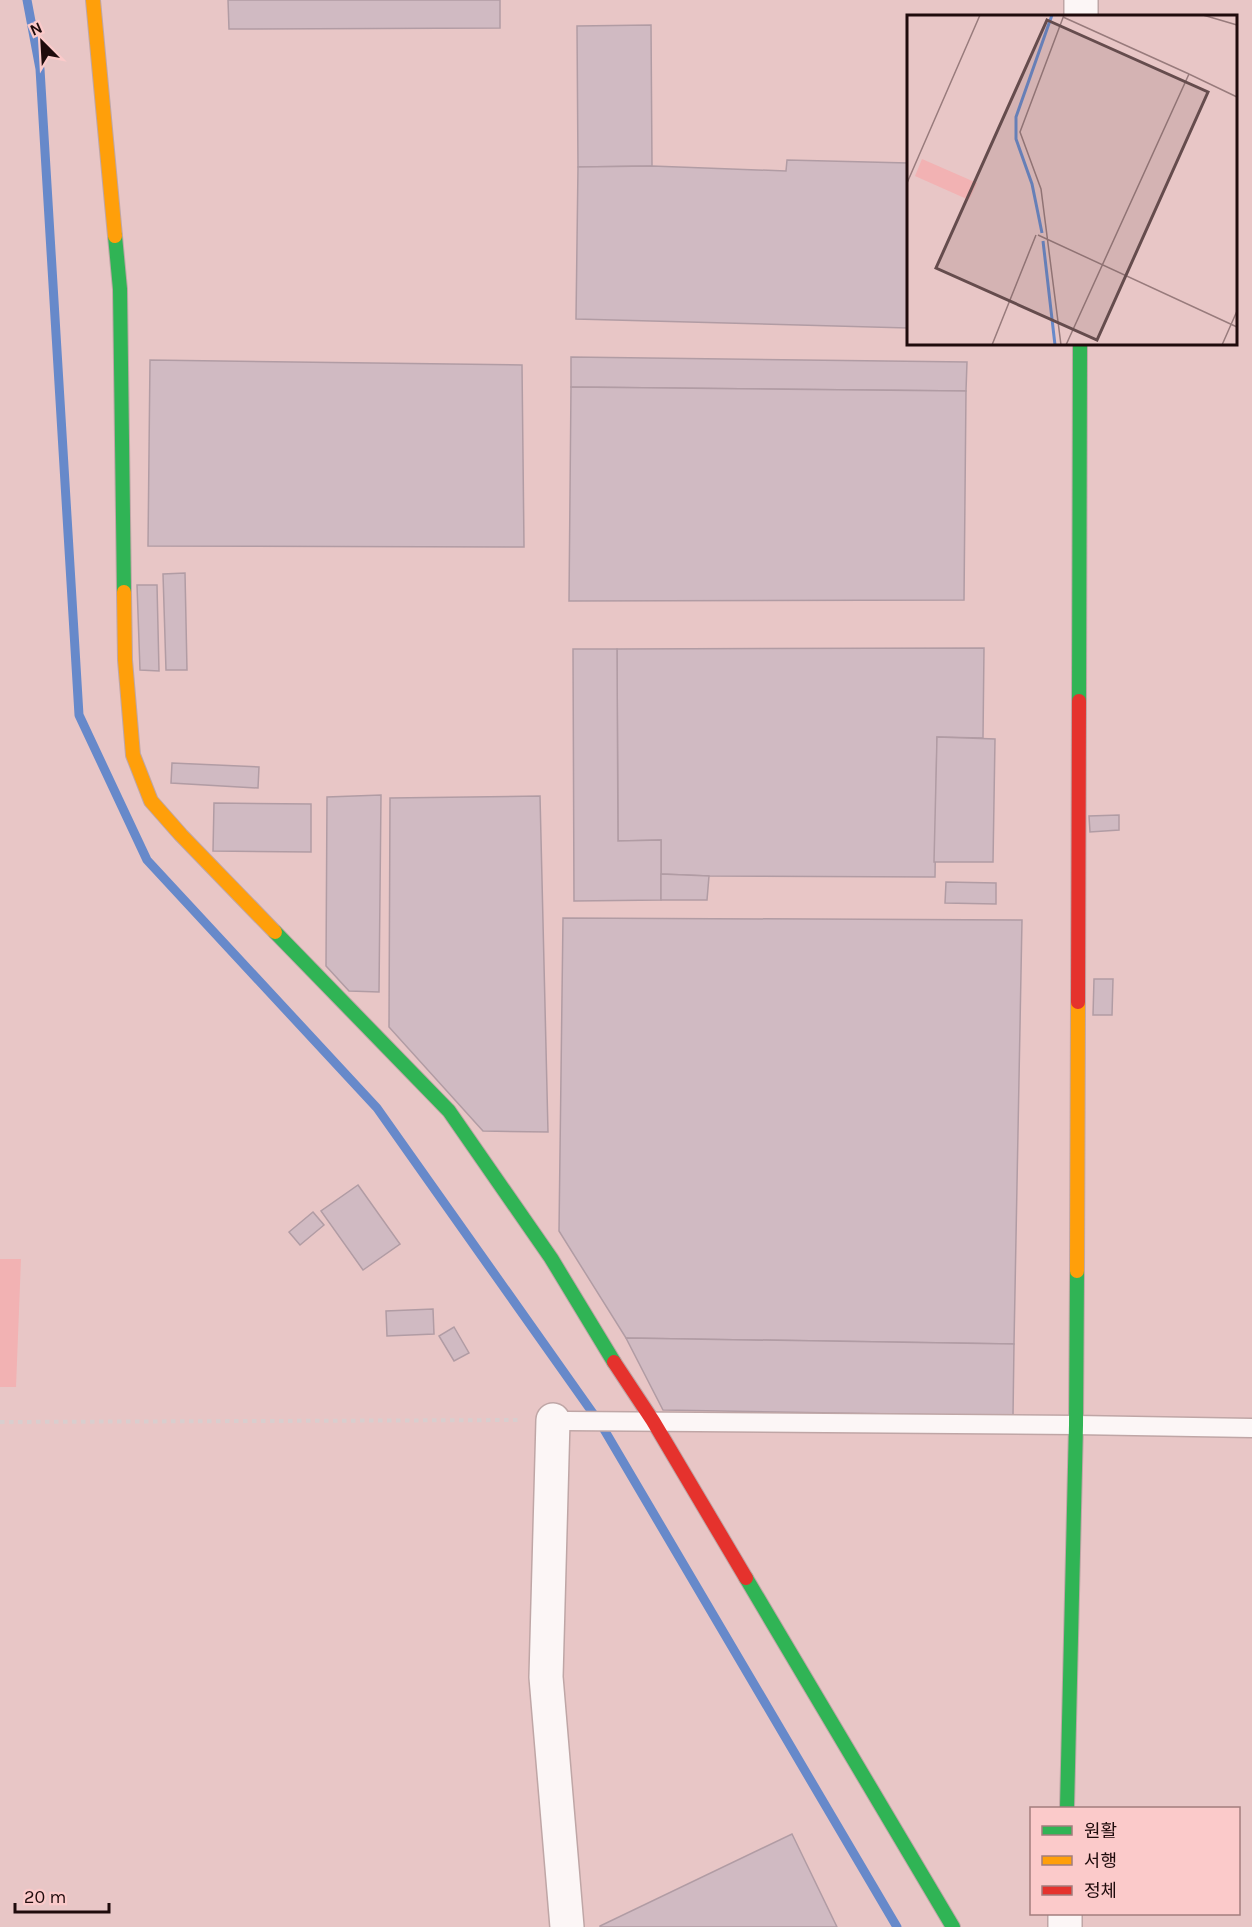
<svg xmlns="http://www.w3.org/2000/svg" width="1252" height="1927" font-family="Karla,'Noto Sans KR',sans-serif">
<rect width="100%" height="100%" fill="#e8c6c6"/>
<path fill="#f2b2b3" d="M0 1259H21L16 1387H0Z"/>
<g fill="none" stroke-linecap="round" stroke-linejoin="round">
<path stroke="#6789ca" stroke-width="9" d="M27 0 40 69 79 715 147 860 377 1108 602 1426 897 1927"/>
</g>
<g fill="#d0bac2" stroke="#b19ca4" stroke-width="1.5">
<path d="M228 0H500V28L229 29Z"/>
<path d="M651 25 652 166 578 167 577 26Z"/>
<path d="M787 160 908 163V328L576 319 578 167 652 166 786 171Z"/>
<path d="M571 357 967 362 966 391 571 387Z"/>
<path d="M150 360 522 365 524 547 148 546Z"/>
<path d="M571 387 966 391 964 600 569 601Z"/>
<path d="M185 573 187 670H166L163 574Z"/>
<path d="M137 585H157L159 671 140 670Z"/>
<path d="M984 648 983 738 937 737 935 877 709 876 661 874V840L618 841 617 649Z"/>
<path d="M573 649H617L618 841 661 840V900L574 901Z"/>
<path d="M937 737 995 739 993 862H934Z"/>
<path d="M172 763 259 767 258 788 171 783Z"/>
<path d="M381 795 379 992 349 991 326 966 327 797Z"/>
<path d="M540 796 548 1132 483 1131 389 1027 390 798Z"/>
<path d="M214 803 311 804V852L213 851Z"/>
<path d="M1119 815V830L1090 832 1089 816Z"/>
<path d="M661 874 709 876 707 900H661Z"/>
<path d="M946 882 996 883V904L945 903Z"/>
<path d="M563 918 1022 920 1014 1344 626 1338 559 1231Z"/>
<path d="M1094 979H1113L1112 1015H1093Z"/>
<path d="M358 1185 400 1244 363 1270 321 1211Z"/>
<path d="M313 1212 324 1225 300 1245 289 1232Z"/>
<path d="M433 1309 434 1334 387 1336 386 1311Z"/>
<path d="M454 1327 469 1353 454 1361 439 1336Z"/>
<path d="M626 1338 1014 1344 1013 1416 663 1410Z"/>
<path d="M792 1834 837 1927H600V1926Z"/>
</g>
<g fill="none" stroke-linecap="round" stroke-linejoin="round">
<defs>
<path id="lane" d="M566 1421 1076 1425 1252 1428"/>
<g id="street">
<path d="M1081 0V16"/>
<path d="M553 1420 546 1677 567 1927"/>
<path d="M1065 1927V1914"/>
</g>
<g id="fast">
<path d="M115 236 120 289 124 592"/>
<path d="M1079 701 1080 344"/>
<path d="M275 932 449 1111 551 1258 614 1362"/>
<path d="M746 1578 953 1927"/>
<path d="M1067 1808 1076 1425 1077 1271"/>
</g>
<g id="slow">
<path d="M93 0 115 236"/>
<path d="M124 592 125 660 133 755 151 801 181 835 275 932"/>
<path d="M1077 1271 1078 1002"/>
</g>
<g id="jam">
<path d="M1078 1002 1079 701"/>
<path d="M614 1362 653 1421 746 1578"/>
</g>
</defs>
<use href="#lane" stroke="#bfa6a6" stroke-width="21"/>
<use href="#street" stroke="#bfa6a6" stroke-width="36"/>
<use href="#fast" stroke="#bfa6a6" stroke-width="16"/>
<use href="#slow" stroke="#bfa6a6" stroke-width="16"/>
<use href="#jam" stroke="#bfa6a6" stroke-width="16"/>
<path stroke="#d9cece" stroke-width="4" stroke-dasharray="4.5 4.5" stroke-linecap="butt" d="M0 1422 520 1420"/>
<use href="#lane" stroke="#fcf6f6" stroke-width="18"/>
<use href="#street" stroke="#fcf6f6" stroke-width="33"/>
<use href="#fast" stroke="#30b455" stroke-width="14"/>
<use href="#slow" stroke="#ff9f0a" stroke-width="14"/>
<use href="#jam" stroke="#e5322d" stroke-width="14"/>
</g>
<g transform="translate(907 15)">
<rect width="330" height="330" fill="#e8c6c6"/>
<path d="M15 144 70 168 62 185 8 161Z" fill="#f2b2b3"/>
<path fill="none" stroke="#6789ca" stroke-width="3" d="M135 218 125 169 109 124V102L145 0M136 226 148 330"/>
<path fill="none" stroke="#987b7c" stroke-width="1.5" d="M296 0 330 10M156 2 282 59M0 168 73 0M131 220 330 312M85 330 129 220M154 330 134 174 113 117 157 0M159 330 282 59 330 82M315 330 330 296"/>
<path fill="#654c4d" fill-opacity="0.15" stroke="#654c4d" stroke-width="3" d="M140 5 301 77 190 325 29 253Z"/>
<rect width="330" height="330" fill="none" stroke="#1f0b0c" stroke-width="3"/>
</g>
<rect x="1030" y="1807" width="210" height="108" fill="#fbcaca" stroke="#a37e7e" stroke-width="1.5"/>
<rect x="1042" y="1826" width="30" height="9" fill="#30b455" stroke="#a37e7e" stroke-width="1.5"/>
<text x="1084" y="1837" font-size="18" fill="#1f0b0c">원활</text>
<rect x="1042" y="1856" width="30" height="9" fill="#ff9f0a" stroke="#a37e7e" stroke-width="1.5"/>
<text x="1084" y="1867" font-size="18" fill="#1f0b0c">서행</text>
<rect x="1042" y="1886" width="30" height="9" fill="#e5322d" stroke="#a37e7e" stroke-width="1.5"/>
<text x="1084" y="1897" font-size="18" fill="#1f0b0c">정체</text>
<g transform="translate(42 42) rotate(336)" stroke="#fbcaca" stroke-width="4.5" paint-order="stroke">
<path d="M0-4.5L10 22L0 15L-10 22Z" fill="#1f0b0c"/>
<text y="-9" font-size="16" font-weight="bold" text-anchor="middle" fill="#1f0b0c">N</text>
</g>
<path d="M15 1903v9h94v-9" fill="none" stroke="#1f0b0c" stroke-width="3"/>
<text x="24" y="1903" font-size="18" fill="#1f0b0c" stroke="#fbcaca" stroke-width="4.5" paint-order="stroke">20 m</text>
</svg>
